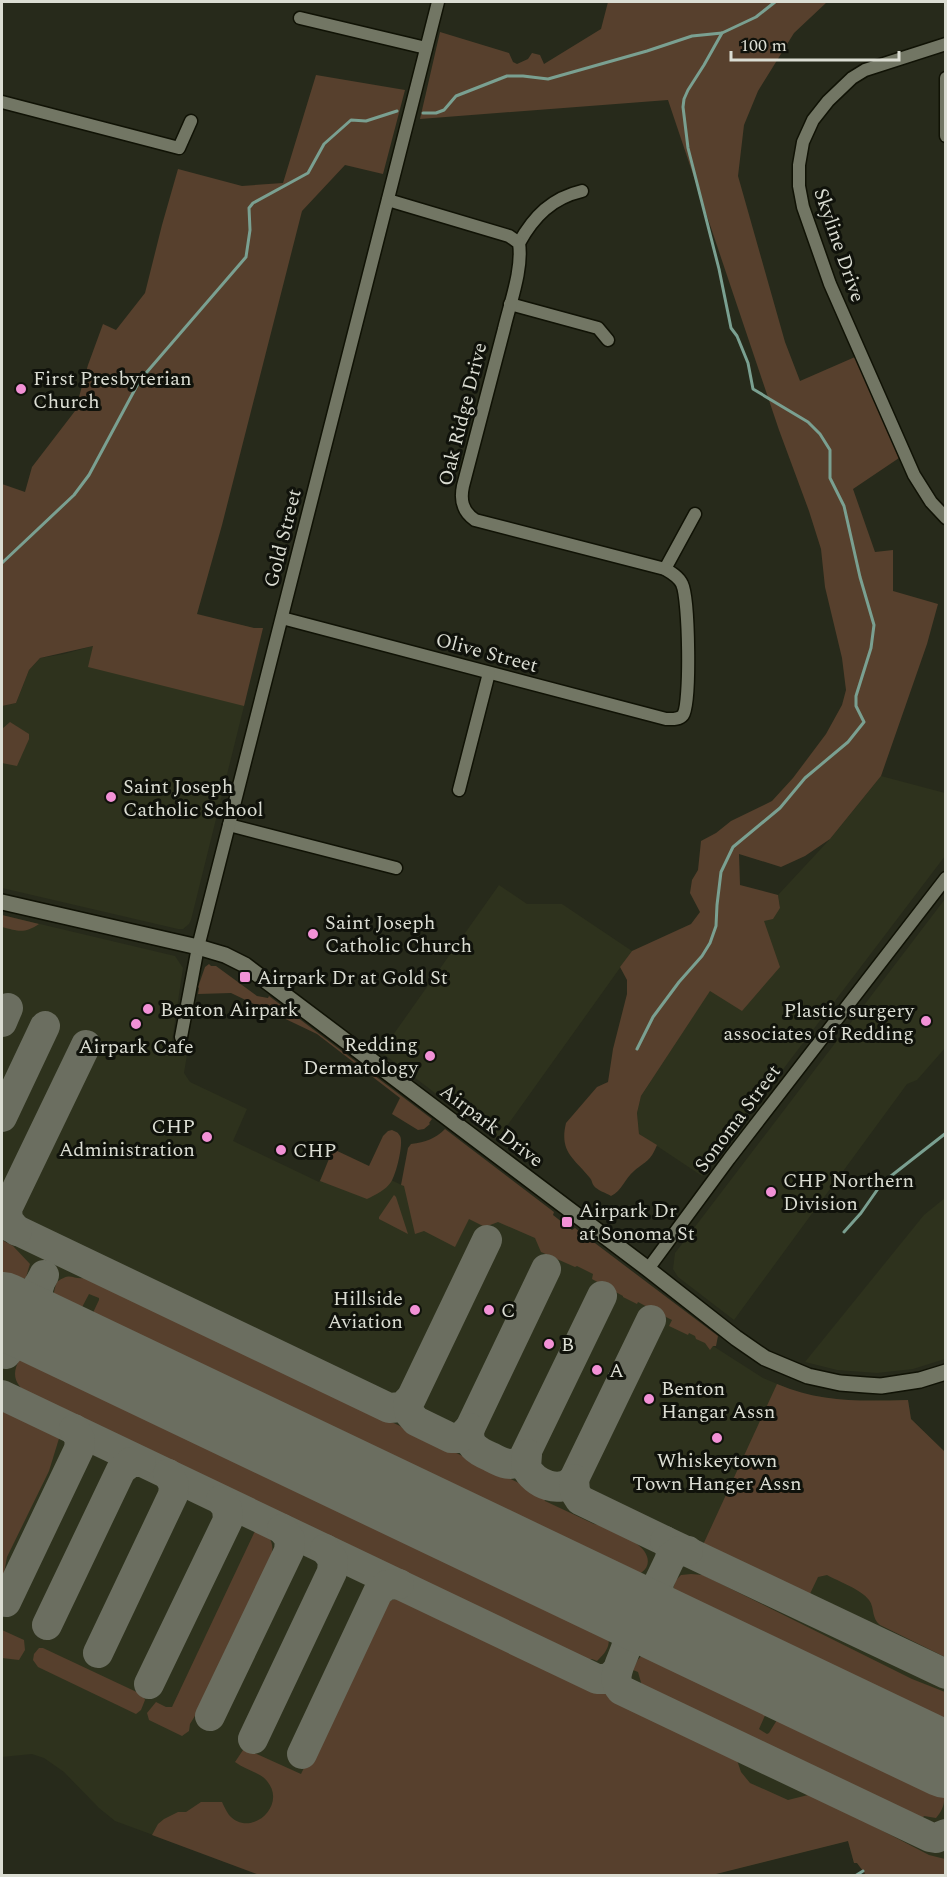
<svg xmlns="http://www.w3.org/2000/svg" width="947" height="1877" font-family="Spectral,serif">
<rect width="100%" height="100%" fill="#272a1b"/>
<g fill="#2e321d">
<path d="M150 604 254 628H260L244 706 191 920 189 924 183 929H178L2 888V706L16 703 29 670 40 658 64 654 93 646Z"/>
<path d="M881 776 945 793V856L702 1176 639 1134 637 1113 641 1096 710 990 764 920 780 908 778 895 830 839Z"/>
<path d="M499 885 527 904H562L632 951 497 1140 381 1052Z"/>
<path d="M945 899V1048L917 1080 907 1084 734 1320 678 1277 673 1269 675 1253Z"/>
<path d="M2 915 175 956 183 968 172 1041 189 1043 184 1073 190 1082 247 1109 233 1141 319 1182 334 1153 408 1188 436 1144 713 1346 763 1378 799 1393 845 1401 908 1400 911 1419 945 1452V1875H866L857 1863H854L848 1841 708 1876 262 1875 115 1821 99 1808 64 1772 44 1758 32 1754 2 1757Z"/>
<path d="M945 1198V1359L913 1369 877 1373 837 1370 805 1362 924 1215Z"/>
</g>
<g fill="#57402d">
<path d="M608 2H827L794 33 758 91 744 125 738 176 785 342 800 381 855 357 899 458 853 489 875 552 893 550V591L938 604 927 644 881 776 830 839 805 856 781 867 739 854 740 885 778 895 780 908 773 919 764 921 780 967 742 1011 710 991 641 1096 637 1113 639 1134 657 1145C650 1162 647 1160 634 1171 625 1178 622 1191 611 1196 606 1193 597 1190 594 1186 592 1184 592 1180 590 1178 574 1158 559 1152 566 1123L597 1087 608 1082 613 1049 627 994V980L620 967 632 951 691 924 700 912 690 893 692 880 698 870 701 841 716 833 731 821 772 801 793 778 826 734 842 705 846 690 842 658 825 587 821 549 809 511 779 430 668 100 420 119 440 32 509 53 513 62 517 64 528 59 532 53 540 55 544 64 601 29Z"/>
<path d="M316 75 405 90 383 174 345 165 302 211 222 525 197 614 254 628H263L244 706 88 667 93 646 40 658 29 670 16 703 2 706V484L25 492 32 467 75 411 88 365 103 324 116 330 145 293 162 225 178 169 242 186 283 183Z"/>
<path d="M10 722 29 734V739L17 766 2 763V729Z"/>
<path d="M2 915 39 924C24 934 18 931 2 927Z"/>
<path d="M209 964 211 966H216L257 996 268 998 269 996 432 1119 429 1123 430 1124 424 1129 418 1130 392 1114 400 1098 317 1034 231 993 198 994 199 988 198 987 205 967Z"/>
<path d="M445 1129 554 1212 553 1215 572 1230 575 1228 718 1336 716 1346H713L710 1350 705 1343 696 1339 695 1336 689 1333 688 1335 669 1326 672 1320 660 1314 661 1312 654 1308 653 1310 638 1302 637 1304 623 1297V1296L592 1279 593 1274 577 1266 575 1267 541 1252 535 1238 498 1222 485 1227 469 1219 455 1247 424 1231 415 1234 404 1186 401 1185 408 1148 411 1144C426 1142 435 1139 445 1129Z"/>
<path d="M392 1130C396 1132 398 1132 400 1136 404 1143 396 1175 391 1182 386 1190 375 1195 367 1199L320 1181 333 1149 369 1166 383 1136 388 1131Z"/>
<path d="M394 1195 396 1197 408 1234 379 1219V1217Z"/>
<path d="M2 1240 13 1246 30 1264 26 1277 16 1285H8L2 1282Z"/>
<path d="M85 1275 542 1494 545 1501 594 1524 599 1525 603 1523 635 1539 634 1542C658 1557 649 1579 621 1576L93 1326 89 1321 99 1300V1298L89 1294 80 1311 85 1314 82 1318 71 1312 67 1314C53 1307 51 1296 57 1282 71 1271 73 1280 84 1278Z"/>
<path d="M32 1354 57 1364 130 1401 431 1542 602 1625C613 1640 610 1649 597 1661L592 1659 576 1660 29 1399 30 1396C16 1386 10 1375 20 1359Z"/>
<path d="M777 1384C822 1403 861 1401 908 1400L911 1419 945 1452V1657L880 1625C871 1618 875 1608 869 1600 862 1590 838 1581 827 1575L818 1577 808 1598 702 1547Z"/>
<path d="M2 1404 61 1432 49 1471 7 1557 2 1584Z"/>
<path d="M261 1528C272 1538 275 1546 270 1560L198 1711 190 1724 189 1731 182 1736 149 1720 147 1713 156 1702 166 1707H172L255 1531Z"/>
<path d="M691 1574 703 1575 912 1679 945 1692V1733L865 1692 749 1639 678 1602 673 1591 675 1581 681 1575Z"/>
<path d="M409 1597 735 1754 741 1772 750 1783 788 1800 812 1794 929 1855 945 1859V1875H866L857 1863H854L848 1841 708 1876H262L152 1835 158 1824 164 1819 178 1812H186L201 1802H222C224 1806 226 1811 229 1815 250 1839 288 1806 267 1781 260 1772 245 1770 235 1762L243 1750H248L301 1774 382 1606 392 1600Z"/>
<path d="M2 1630 24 1640 25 1650 19 1660 2 1658Z"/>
<path d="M39 1648H43L143 1695 145 1700 141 1710 136 1714 38 1667 33 1660 34 1654Z"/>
<path d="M652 1650H660L770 1704 759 1729 767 1734 769 1733 777 1720V1715L774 1713 777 1707 934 1782C947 1792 947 1806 936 1818L924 1816 921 1820 817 1768 814 1774 648 1695 645 1694 648 1689 642 1686 638 1672 633 1670C636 1660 643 1652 652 1650Z"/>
</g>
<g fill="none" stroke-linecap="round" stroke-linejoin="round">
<g stroke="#7aa091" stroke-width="3">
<path d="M423 113H436L444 110 456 96 507 76H523L548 79 647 51 692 36 722 33 756 17 775 2"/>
<path d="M2 563 74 495 89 475 140 380 246 257 250 230 249 208 253 203 308 173 324 144 351 120 366 121 397 111"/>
<path d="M637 1049 653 1017 679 982 702 956 710 943 716 926 717 905 721 872 733 847 780 808 805 778 848 742 864 722 856 706V696L871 648 874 625 860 577 844 506 830 478V450L820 434 808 422 753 389 748 363 737 336 731 328 729 318 719 269 688 148 683 107 684 99 688 90 704 65 722 33"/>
<path d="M844 1232 861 1213 882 1183 946 1133"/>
<path d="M855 1876 863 1871"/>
</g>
<g stroke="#6b6e60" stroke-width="30">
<path d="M2 1022 8 1008"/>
<path d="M2 1117 45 1026"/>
<path d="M2 1223 389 1408 402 1407 409 1400"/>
<path d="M17 1231 8 1220 7 1209 86 1045"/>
<path d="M546 1269 470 1428C466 1445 477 1451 491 1457 502 1463 512 1468 523 1459L602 1296"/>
<path d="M39 1286C31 1314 45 1328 69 1340"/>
<path d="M2 1305C23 1305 35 1294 44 1275"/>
<path d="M6 1354C17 1339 31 1333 49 1336L149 1382"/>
<path d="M2 1395 597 1679H608L616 1672"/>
<path d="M470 1428 460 1438H451L416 1421 410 1414 408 1405 487 1240"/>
<path d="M527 1454 526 1467C534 1484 561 1495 574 1479L651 1320"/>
<path d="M574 1479 575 1492 580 1500 665 1541 670 1547 671 1557"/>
<path d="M665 1541 946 1674"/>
<path d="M688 1551H679L671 1557 659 1582 657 1601 663 1618 678 1630 771 1675"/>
<path d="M516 1557 610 1602C657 1634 601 1667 621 1690L930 1837 936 1838 946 1834"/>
<path d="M6 1602 79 1449 80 1439 74 1429"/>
<path d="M47 1625 121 1470 131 1462H141"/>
<path d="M98 1653 173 1495 174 1485 168 1474"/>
<path d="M149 1684 228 1520 227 1508 221 1500"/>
<path d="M210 1716 289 1551 290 1539 282 1529"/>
<path d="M253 1739 332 1572 333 1560 325 1549"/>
<path d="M302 1754 378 1592 387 1585 399 1584"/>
</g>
<path stroke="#6b6e60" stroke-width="76" d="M2 1310 946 1760"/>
<defs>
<g id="street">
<path d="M300 18 426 48"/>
<path d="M946 44 865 70 852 78 828 101 813 120 803 142 799 165V186L803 207 830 284 914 475 931 502 946 518"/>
<path d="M946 78V136"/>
<path d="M2 102 179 148 191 121"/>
<path d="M519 243C534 216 552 198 582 191"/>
<path d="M510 304 598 328 608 340"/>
<path d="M665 569 695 514"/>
<path d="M282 618 666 719C672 719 679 720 683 715 691 704 689 598 682 584 679 577 672 573 665 569L475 520C462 511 460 500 463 486 477 434 490 381 504 329 510 303 523 269 519 243L509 236 388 200"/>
<path d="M459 790 489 673"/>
<path d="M229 825 396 868"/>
<path d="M181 1037 198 947 438 2"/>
<path d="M648 1269 729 1159 946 878"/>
</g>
<path id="secondary" d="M2 902 198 947 225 955 245 965 648 1269 736 1338 765 1358 808 1376 840 1383 866 1385 881 1386 920 1380 946 1372"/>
</defs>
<use href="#street" stroke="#101205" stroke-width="15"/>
<use href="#secondary" stroke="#101205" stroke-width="18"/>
<use href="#street" stroke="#727664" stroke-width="12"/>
<use href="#secondary" stroke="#727664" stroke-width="15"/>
</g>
<g fill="#f291d6" stroke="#10120b" stroke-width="2">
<circle cx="21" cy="389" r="6"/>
<circle cx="111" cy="797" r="6"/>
<circle cx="313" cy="934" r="6"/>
<rect x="239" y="971" width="12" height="12" rx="3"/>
<circle cx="148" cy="1009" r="6"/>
<circle cx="926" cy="1021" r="6"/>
<circle cx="136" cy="1024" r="6"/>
<circle cx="430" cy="1056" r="6"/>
<circle cx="207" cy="1137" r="6"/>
<circle cx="281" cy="1150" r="6"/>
<circle cx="771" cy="1192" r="6"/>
<rect x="561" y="1216" width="12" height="12" rx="3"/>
<circle cx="415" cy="1310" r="6"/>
<circle cx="489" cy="1310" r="6"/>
<circle cx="549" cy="1344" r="6"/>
<circle cx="597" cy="1370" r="6"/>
<circle cx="649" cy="1399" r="6"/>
<circle cx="717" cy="1438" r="6"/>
</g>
<g text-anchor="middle" stroke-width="6" stroke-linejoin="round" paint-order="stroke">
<g font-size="20" fill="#dbddd3" stroke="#10120b">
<text transform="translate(840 245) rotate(71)" y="7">Skyline Drive</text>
<text transform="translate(462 414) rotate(-76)" y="7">Oak Ridge Drive</text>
<text transform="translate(282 538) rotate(-76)" y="7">Gold Street</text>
<text transform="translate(487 652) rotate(15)" y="7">Olive Street</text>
<text transform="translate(737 1118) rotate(-53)" y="7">Sonoma Street</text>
<text transform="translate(492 1125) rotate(37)" y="7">Airpark Drive</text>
</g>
<g font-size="20" fill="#dbddd3" stroke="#10120b" text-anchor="start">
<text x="33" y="385">First Presbyterian<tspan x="33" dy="23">Church</tspan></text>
<text x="123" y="793">Saint Joseph<tspan x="123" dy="23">Catholic School</tspan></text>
<text x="325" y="929">Saint Joseph<tspan x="325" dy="23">Catholic Church</tspan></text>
<text x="257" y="984">Airpark Dr at Gold St</text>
<text x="160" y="1016">Benton Airpark</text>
<text x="914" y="1017" text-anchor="end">Plastic surgery<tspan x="914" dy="23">associates of Redding</tspan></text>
<text x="418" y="1051" text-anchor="end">Redding<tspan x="418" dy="23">Dermatology</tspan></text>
<text x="136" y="1053" text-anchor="middle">Airpark Cafe</text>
<text x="195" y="1133" text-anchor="end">CHP<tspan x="195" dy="23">Administration</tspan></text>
<text x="293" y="1157">CHP</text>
<text x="783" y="1187">CHP Northern<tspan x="783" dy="23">Division</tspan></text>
<text x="579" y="1217">Airpark Dr<tspan x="579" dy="23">at Sonoma St</tspan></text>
<text x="403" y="1305" text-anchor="end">Hillside<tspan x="403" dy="23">Aviation</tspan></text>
<text x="501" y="1317">C</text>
<text x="561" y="1351">B</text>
<text x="609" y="1377">A</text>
<text x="661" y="1395">Benton<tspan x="661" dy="23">Hangar Assn</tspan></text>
<text x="717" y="1467" text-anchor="middle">Whiskeytown<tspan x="717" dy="23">Town Hanger Assn</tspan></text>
</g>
</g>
<rect width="947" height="1877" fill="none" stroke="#dbddd3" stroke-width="6"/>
<path d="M731 51v9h168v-9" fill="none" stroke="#dbddd3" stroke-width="3"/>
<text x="740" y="51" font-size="18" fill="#dbddd3" stroke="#10120b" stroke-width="4.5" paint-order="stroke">100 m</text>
</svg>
